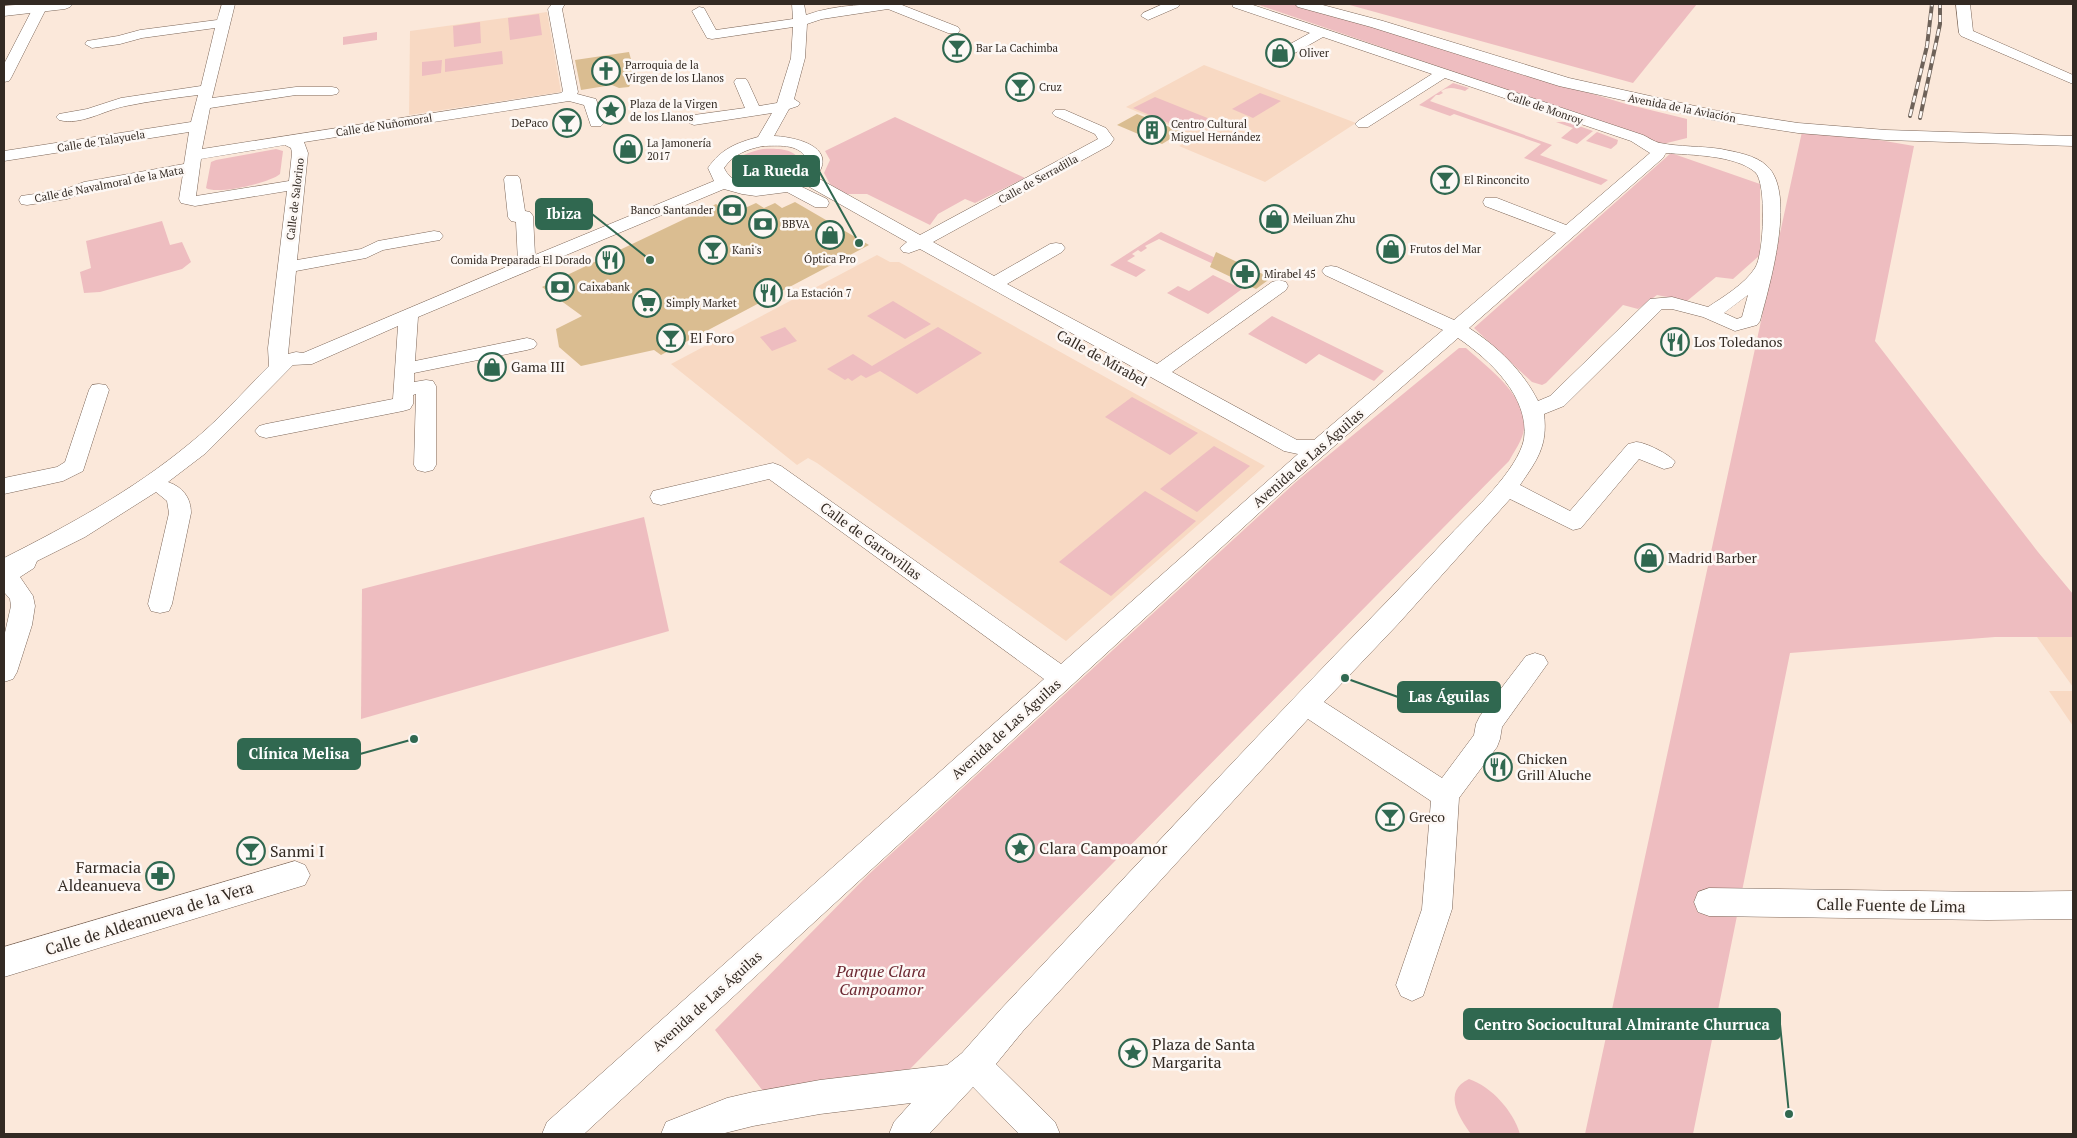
<svg xmlns="http://www.w3.org/2000/svg" width="2077" height="1138" font-family="'PT Serif',serif">
<rect width="100%" height="100%" fill="#fbe8da"/>
<g fill="#f8d9c3">
<path d="M547 12 561 92 409 115 410 31Z"/>
<path d="M1204 65 1356 123 1265 182 1179 146 1195 136 1126 107Z"/>
<path d="M877 255 890 262H899L1265 466 1066 641 817 463 808 458 797 465 671 364Z"/>
<path d="M2037 637H2073V687Z"/>
<path d="M2049 691H2073V726Z"/>
</g>
<g fill="#eebdc0">
<path d="M1256 4H1295L1314 9 1626 104 1687 119V138L1663 144Z"/>
<path d="M1346 4H1697L1633 83Z"/>
<path d="M539 14 542 35 510 40 508 18Z"/>
<path d="M480 22 481 43 454 47 453 26Z"/>
<path d="M377 32V40L343 45V37Z"/>
<path d="M502 51 503 64 445 72V59Z"/>
<path d="M442 60 441 73 422 76V62Z"/>
<path d="M1453 83 1469 88 1465 91C1455 88 1449 86 1441 91L1443 93 1439 95H1436L1430 101 1552 145 1540 155 1608 180 1601 185 1524 158 1541 144 1454 114 1450 116 1419 105Z"/>
<path d="M1260 93 1281 101 1253 118 1232 109Z"/>
<path d="M1155 97 1210 119 1188 131 1133 108Z"/>
<path d="M895 117 1025 178 975 203 965 199 938 214 930 225 867 194H845L830 184 824 173 830 160 825 151Z"/>
<path d="M1556 122H1568L1593 131 1577 144 1561 138 1573 128Z"/>
<path d="M1803 127 1914 146 1875 341 2038 552 2073 594V637H1995L1790 653 1693 1134H1585Z"/>
<path d="M1597 132 1618 140 1617 144 1611 149 1586 141Z"/>
<path d="M276 149 283 151 280 174C270 183 216 195 206 188L211 162 216 160Z"/>
<path d="M763 149C776 148 801 148 799 166 770 204 691 164 763 149Z"/>
<path d="M1671 153 1760 184V255L1733 279 1716 277 1687 301 1657 295 1638 309 1623 305 1546 383 1542 385 1532 382 1474 328Z"/>
<path d="M162 221 170 245 182 242 191 262 182 269 100 292 84 293 80 272 91 268 86 241Z"/>
<path d="M1161 232 1228 264 1222 268 1159 239 1145 246 1147 248 1141 252 1138 250 1132 254 1135 256 1127 261 1146 270 1136 277 1110 265Z"/>
<path d="M1213 275 1242 289 1208 314 1167 293 1178 286 1189 291Z"/>
<path d="M893 301 931 324 905 339 867 316Z"/>
<path d="M1272 316 1384 371 1374 381 1319 354 1306 364 1248 334Z"/>
<path d="M785 327 797 341 772 351 760 337Z"/>
<path d="M938 327 982 353 917 394 880 371 866 378 861 375 852 381 848 378 845 380 827 369 853 354 872 366Z"/>
<path d="M1459 348H1466C1488 368 1527 395 1524 429 1523 439 1514 452 1509 461L910 1069 763 1091 715 1030 868 875 1297 481Z"/>
<path d="M1132 397 1198 433 1170 455 1105 417Z"/>
<path d="M1214 446 1250 466 1197 512 1160 489Z"/>
<path d="M1145 491 1196 521 1111 596 1059 562Z"/>
<path d="M644 517 669 631 361 719 362 589Z"/>
<path d="M1469 1079C1492 1087 1513 1111 1520 1134H1471C1459 1118 1442 1091 1469 1079Z"/>
</g>
<g fill="#dabd91">
<path d="M629 52 637 82 631 83 629 87 619 88 612 85 581 90 575 60Z"/>
<path d="M1137 114 1182 132 1162 144 1117 125Z"/>
<path d="M795 202 869 245 661 355 654 350 581 366 559 347 556 329 582 316 542 287 716 204 724 209 736 203 745 208 756 203 764 208 775 203 782 208Z"/>
<path d="M1216 252 1271 278 1256 289 1210 267Z"/>
</g>
<g fill="none" stroke-linecap="round" stroke-linejoin="round">
<defs>
<g id="minor">
<path d="M29 4H44L47 7 11 78 9 81 4 82V64L33 8Z"/>
<path d="M222 4H235L212 98 296 87H332L337 88 339 91 337 94 332 95H296L210 108 202 149 561 93 563 91 548 9 552 4H565L562 9 578 92 577 94 596 99 604 123 601 126H591L584 105 569 101 304 142 308 153 297 260 361 249 378 241 434 231 440 232 443 236 440 240 434 241 383 250 366 258 296 271 288 354 296 352 303 353 518 262 516 222 511 221 508 217 504 179 506 176H518L520 179 525 211 530 212 533 216 535 255 714 181 708 168C721 149 736 143 758 137L772 113 694 125 689 123 686 120 689 117 694 115 745 108 734 82 736 79H746L748 82 759 106 777 103 791 58 793 27 712 39 707 38 692 11 699 7 704 8 716 30 793 19 792 4H804L806 15C836 4 871 4 902 4V5L958 27 960 30 958 33H948L888 9 822 19 807 24 805 58 794 99 800 103 798 106 789 109 774 136C796 137 839 147 816 177L920 235 1098 139 1095 134 1055 116 1052 113 1055 110H1065L1106 128 1114 139 1110 145 933 242 994 276 1050 244 1056 243 1062 244 1065 248 1062 252 1007 284 1157 364 1272 282 1279 280 1286 282 1288 286 1286 290 1172 372 1297 440H1314L1443 330 1325 275 1322 271 1325 267 1331 266 1337 267 1454 320 1556 233 1485 206 1483 202 1485 198H1497L1566 225 1650 153 1631 141 1445 78 1368 127H1358L1355 124 1358 121 1432 74 1323 37 1293 54H1283L1281 51 1283 48 1310 33 1233 7 1232 4H1250L1643 135C1648 137 1654 142 1660 143 1680 147 1701 146 1721 149 1735 152 1756 155 1767 166 1797 193 1769 287 1760 321L1757 325 1735 331 1703 317 1672 309H1662L1564 406 1544 414C1548 446 1537 460 1520 485L1570 511 1628 444C1629 444 1636 442 1636 442 1645 442 1671 455 1675 462L1672 467 1664 469 1639 459 1581 528 1573 530 1510 499 1399 623 1324 702 1442 778 1474 735 1476 724 1480 716 1526 656 1535 653 1544 656 1548 663 1502 727 1500 739 1497 747 1459 798 1452 909 1423 996 1412 1001 1401 996 1396 985 1422 909 1431 801 1308 719 1023 1031 996 1064 1055 1122 1060 1134H1019L973 1087 929 1134H889L894 1122 911 1103 820 1114 753 1126 721 1134H661L666 1122 727 1098 753 1092 820 1080 947 1065 962 1053 1001 1009C1112 891 1222 773 1334 656 1373 616 1412 576 1450 535 1472 512 1518 470 1524 439 1530 397 1489 359 1458 338L1284 490 584 1134H542L547 1122 1044 679 769 479 661 505 653 503 650 497 653 491 773 463 781 466 1061 664 1298 454 1284 451 920 249 909 253 903 252 900 248 907 242 806 185 802 187 827 199 829 203 827 207H815L787 192 756 196 742 194 724 189 418 317 415 361 527 338 534 340 537 344 534 348 527 350 414 373V382L426 380 433 381 436 386V465L433 470 425 472 417 470 414 465 416 394 413 395V404L410 409 403 411 266 438 259 436 255 431 259 426 266 424 393 399 398 326 312 364 293 365 206 453 168 482C183 487 191 498 191 513L172 604 169 611 160 613 151 611 148 604 169 513 167 501 156 492 85 537 37 561 34 568 20 577 33 596 35 606 32 625 17 672 13 679 4 682V637L11 606 10 599 4 592V558C69 525 132 491 189 444 218 421 243 392 269 366L268 348 287 191 195 206 181 203 179 199 183 174 88 191 67 199 27 205 21 204 19 200 21 196 63 190 84 182 184 164 189 132 4 161V151L191 122 198 95C174 98 150 101 126 106 104 110 81 126 59 120L56 117 59 114 87 109 121 98 201 86 215 28 142 38 120 44 92 48 85 44 87 41 118 36 140 30 217 20ZM285 145 291 148 292 153 289 181 196 196 201 159ZM763 146C777 146 798 143 806 158L805 170C786 189 737 196 724 168 733 154 748 149 763 146ZM1666 153C1691 155 1735 155 1755 172 1767 182 1764 255 1755 268 1745 284 1723 297 1708 307L1672 297 1650 299 1550 396 1538 401C1523 371 1497 346 1469 328L1663 158ZM1748 295 1742 317 1737 319 1724 313Z"/>
<path d="M1163 4H1180L1178 7 1148 20 1141 16 1143 13Z"/>
<path d="M1956 4H1970L1973 31 2073 75V84L1961 36 1959 33Z"/>
<path d="M99 384 106 385 109 390 83 471 63 481 4 494V478L57 467 65 462 89 390 92 385Z"/>
<path d="M295 861 305 865 310 875 305 885 4 977V947Z"/>
<path d="M1709 888 1987 892 2073 891V919L1987 920 1709 916 1698 912 1694 902 1698 892Z"/>
</g>
<g id="major">
<path d="M27 4H73L70 7 65 9 4 16V6Z"/>
<path d="M1295 4H1319L1383 21 1569 78 1713 110 1798 123 1886 130 2073 136V146L1886 140 1798 133 1713 120 1559 86 1371 27 1298 7Z"/>
</g>
</defs>
<use href="#minor" stroke="#7d6759" stroke-width="1"/>
<use href="#major" stroke="#7d6759" stroke-width="1"/>
<use href="#minor" fill="#fff" fill-rule="evenodd"/>
<use href="#major" fill="#fff" fill-rule="evenodd"/>
<defs>
<g id="rail">
<path d="M1910 116 1927 46 1932 4"/>
<path d="M1920 118 1940 24V4"/>
</g>
</defs>
<use href="#rail" stroke="#6e6259" stroke-width="4"/>
<use href="#rail" stroke="#fdf8f5" stroke-width="2.5" stroke-dasharray="7" stroke-linecap="butt"/>
</g>
<defs>
<symbol id="bar-ring" viewBox="-11 -11 22 22"><circle r="9.5" fill="#fdf8f5" stroke="#306850" stroke-width="1.5"/><path d="M-6-5H6L.8 .8V4.5H3.5V6h-7V4.5H-.8V.8Z" fill="#306850"/></symbol>
<symbol id="shop-ring" viewBox="-11 -11 22 22"><circle r="9.5" fill="#fdf8f5" stroke="#306850" stroke-width="1.5"/><path d="M-5-2.5h2.3a2.7 3.5 0 0 1 5.4 0H5L5.5 6h-11ZM-1.5-2.5h3a1.5 2.3 0 0 0-3 0Z" fill="#306850"/></symbol>
<symbol id="church-ring" viewBox="-11 -11 22 22"><circle r="9.5" fill="#fdf8f5" stroke="#306850" stroke-width="1.5"/><path d="M-1.2-6h2.4v3.5h3.3v2.4h-3.3V6h-2.4V-.1h-3.3v-2.4h3.3Z" fill="#306850"/></symbol>
<symbol id="sight-ring" viewBox="-11 -11 22 22"><circle r="9.5" fill="#fdf8f5" stroke="#306850" stroke-width="1.5"/><path d="M0-6L1.8-2.2L6-1.7L2.9 1.2L3.7 5.4L0 3.3L-3.7 5.4L-2.9 1.2L-6-1.7L-1.8-2.2Z" fill="#306850"/></symbol>
<symbol id="building-ring" viewBox="-11 -11 22 22"><circle r="9.5" fill="#fdf8f5" stroke="#306850" stroke-width="1.5"/><path d="M-4-6H4V6H1V3H-1V6H-4ZM-2.5-4.3h1.7v1.8h-1.7ZM.8-4.3h1.7v1.8H.8ZM-2.5-1h1.7V.8h-1.7ZM.8-1h1.7V.8H.8Z" fill="#306850"/></symbol>
<symbol id="bank-ring" viewBox="-11 -11 22 22"><circle r="9.5" fill="#fdf8f5" stroke="#306850" stroke-width="1.5"/><path d="M-6-4H6V4H-6ZM0-2.3a2.3 2.3 0 1 0 0 4.6a2.3 2.3 0 1 0 0-4.6Z" fill="#306850"/></symbol>
<symbol id="restaurant-ring" viewBox="-11 -11 22 22"><circle r="9.5" fill="#fdf8f5" stroke="#306850" stroke-width="1.5"/><path d="M-5-6h1v4h1v-4h1v4h1v-4h1v5L-1.5 .5V6h-2V.5L-5-1ZM5-6V6H3V1.5H1.5Q1.5-4 5-6Z" fill="#306850"/></symbol>
<symbol id="pharmacy-ring" viewBox="-11 -11 22 22"><circle r="9.5" fill="#fdf8f5" stroke="#306850" stroke-width="1.5"/><path d="M-2-6h4v4h4v4h-4v4h-4v-4h-4v-4h4Z" fill="#306850"/></symbol>
<symbol id="supermarket-ring" viewBox="-11 -11 22 22"><circle r="9.5" fill="#fdf8f5" stroke="#306850" stroke-width="1.5"/><path d="M-6-5.5h2.5l.6 2H6L4.5 2H-2.5L-4.4-4H-6ZM-1.5 3.2a1.3 1.3 0 1 0 .1 0ZM3 3.2a1.3 1.3 0 1 0 .1 0Z" fill="#306850"/></symbol>
</defs>
<g fill-rule="evenodd">
<use href="#bar-ring" x="941" y="32" width="32" height="32"/>
<use href="#shop-ring" x="1264" y="37" width="32" height="32"/>
<use href="#church-ring" x="590" y="55" width="32" height="32"/>
<use href="#bar-ring" x="1004" y="71" width="32" height="32"/>
<use href="#sight-ring" x="595" y="94" width="32" height="32"/>
<use href="#bar-ring" x="551" y="107" width="32" height="32"/>
<use href="#building-ring" x="1136" y="114" width="32" height="32"/>
<use href="#shop-ring" x="612" y="133" width="32" height="32"/>
<use href="#bar-ring" x="1429" y="164" width="32" height="32"/>
<use href="#bank-ring" x="716" y="194" width="32" height="32"/>
<use href="#shop-ring" x="1258" y="203" width="32" height="32"/>
<use href="#bank-ring" x="747" y="208" width="32" height="32"/>
<use href="#shop-ring" x="814" y="219" width="32" height="32"/>
<use href="#shop-ring" x="1375" y="233" width="32" height="32"/>
<use href="#bar-ring" x="697" y="234" width="32" height="32"/>
<use href="#restaurant-ring" x="594" y="244" width="32" height="32"/>
<use href="#pharmacy-ring" x="1229" y="258" width="32" height="32"/>
<use href="#bank-ring" x="544" y="271" width="32" height="32"/>
<use href="#restaurant-ring" x="752" y="277" width="32" height="32"/>
<use href="#supermarket-ring" x="631" y="287" width="32" height="32"/>
<use href="#bar-ring" x="655" y="322" width="32" height="32"/>
<use href="#restaurant-ring" x="1659" y="326" width="32" height="32"/>
<use href="#shop-ring" x="476" y="351" width="32" height="32"/>
<use href="#shop-ring" x="1633" y="542" width="32" height="32"/>
<use href="#restaurant-ring" x="1482" y="751" width="32" height="32"/>
<use href="#bar-ring" x="1374" y="801" width="32" height="32"/>
<use href="#sight-ring" x="1004" y="832" width="32" height="32"/>
<use href="#bar-ring" x="235" y="835" width="32" height="32"/>
<use href="#pharmacy-ring" x="144" y="860" width="32" height="32"/>
<use href="#sight-ring" x="1117" y="1037" width="32" height="32"/>
</g>
<g text-anchor="middle" stroke-width="5" stroke-linejoin="round" paint-order="stroke">
<g font-size="11" fill="#332a23" stroke="#fdf8f5" text-anchor="start">
<text x="976" y="52">Bar La Cachimba</text>
<text x="1299" y="57">Oliver</text>
<text x="625" y="69">Parroquia de la<tspan x="625" dy="13">Virgen de los Llanos</tspan></text>
<text x="1039" y="91">Cruz</text>
<text x="630" y="108">Plaza de la Virgen<tspan x="630" dy="13">de los Llanos</tspan></text>
<text x="548" y="127" text-anchor="end">DePaco</text>
<text x="1171" y="128">Centro Cultural<tspan x="1171" dy="13">Miguel Hernández</tspan></text>
<text x="647" y="147">La Jamonería<tspan x="647" dy="13">2017</tspan></text>
<text x="1464" y="184">El Rinconcito</text>
<text x="713" y="214" text-anchor="end">Banco Santander</text>
<text x="1293" y="223">Meiluan Zhu</text>
<text x="782" y="228">BBVA</text>
<text x="1410" y="253">Frutos del Mar</text>
<text x="732" y="254">Kani's</text>
<text x="830" y="263" text-anchor="middle">Óptica Pro</text>
<text x="591" y="264" text-anchor="end">Comida Preparada El Dorado</text>
<text x="1264" y="278">Mirabel 45</text>
<text x="579" y="291">Caixabank</text>
<text x="787" y="297">La Estación 7</text>
<text x="666" y="307">Simply Market</text>
</g>
<g font-size="11" fill="#332a23" stroke="#fdf8f5">
<text transform="translate(1545 108) rotate(19)" y="4">Calle de Monroy</text>
<text transform="translate(1682 108) rotate(11)" y="4">Avenida de la Aviación</text>
<text transform="translate(384 125) rotate(-9)" y="4">Calle de Nuñomoral</text>
<text transform="translate(101 141) rotate(-9)" y="4">Calle de Talayuela</text>
<text transform="translate(1038 179) rotate(-29)" y="4">Calle de Serradilla</text>
<text transform="translate(109 184) rotate(-11)" y="4">Calle de Navalmoral de la Mata</text>
<text transform="translate(295 199) rotate(-83)" y="4">Calle de Salorino</text>
</g>
<g font-size="14" fill="#332a23" stroke="#fdf8f5" text-anchor="start">
<text x="690" y="343">El Foro</text>
<text x="1694" y="347">Los Toledanos</text>
<text x="511" y="372">Gama III</text>
<text x="1668" y="563">Madrid Barber</text>
<text x="1517" y="764">Chicken<tspan x="1517" dy="16">Grill Aluche</tspan></text>
<text x="1409" y="822">Greco</text>
</g>
<g font-size="14" fill="#332a23" stroke="#fdf8f5">
<text transform="translate(1102 358) rotate(29)" y="5">Calle de Mirabel</text>
<text transform="translate(1308 458) rotate(-41)" y="5">Avenida de Las Águilas</text>
<text transform="translate(871 541) rotate(36)" y="5">Calle de Garrovillas</text>
<text transform="translate(1006 729) rotate(-42)" y="5">Avenida de Las Águilas</text>
<text transform="translate(707 1001) rotate(-42)" y="5">Avenida de Las Águilas</text>
</g>
<g font-size="16" fill="#332a23" stroke="#fdf8f5" text-anchor="start">
<text x="1039" y="854">Clara Campoamor</text>
<text x="270" y="857">Sanmi I</text>
<text x="141" y="873" text-anchor="end">Farmacia<tspan x="141" dy="18">Aldeanueva</tspan></text>
<text x="1152" y="1050">Plaza de Santa<tspan x="1152" dy="18">Margarita</tspan></text>
</g>
<g font-size="16" fill="#332a23" stroke="#fdf8f5">
<text transform="translate(1891 905) rotate(1)" y="6">Calle Fuente de Lima</text>
<text transform="translate(149 918) rotate(-17)" y="6">Calle de Aldeanueva de la Vera</text>
</g>
<g font-size="16" font-style="italic" fill="#6b2731" stroke="#fdf8f5">
<text x="881" y="977">Parque Clara<tspan x="881" dy="18">Campoamor</tspan></text>
</g>
</g>
<path fill="none" stroke="#306850" stroke-width="2" d="M859 243L819 171M650 260L592 214M1345 678L1398 697M414 739L360 754M1789 1114L1780 1024"/>
<g fill="#306850" stroke="#fdf8f5" stroke-width="2">
<circle cx="859" cy="243" r="5"/>
<circle cx="650" cy="260" r="5"/>
<circle cx="1345" cy="678" r="5"/>
<circle cx="414" cy="739" r="5"/>
<circle cx="1789" cy="1114" r="5"/>
</g>
<g fill="#306850" stroke="#306850" stroke-width="2">
<rect x="733" y="156" width="86" height="30" rx="5"/>
<rect x="536" y="199" width="56" height="30" rx="5"/>
<rect x="1398" y="682" width="102" height="30" rx="5"/>
<rect x="238" y="739" width="122" height="30" rx="5"/>
<rect x="1464" y="1009" width="316" height="30" rx="5"/>
</g>
<g font-size="15" text-anchor="middle" font-weight="bold" fill="#fff">
<text x="776" y="176">La Rueda</text>
<text x="564" y="219">Ibiza</text>
<text x="1449" y="702">Las Águilas</text>
<text x="299" y="759">Clínica Melisa</text>
<text x="1622" y="1030">Centro Sociocultural Almirante Churruca</text>
</g>
<rect width="2077" height="1138" fill="none" stroke="#332a23" stroke-width="10"/>
</svg>
